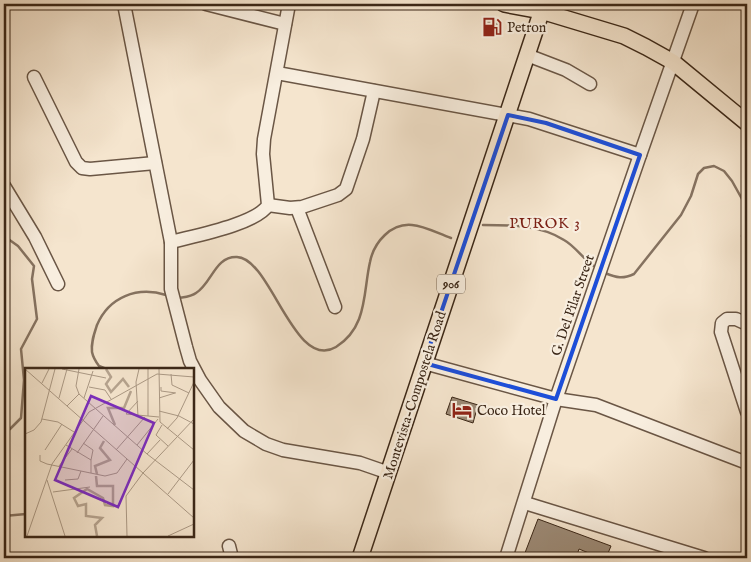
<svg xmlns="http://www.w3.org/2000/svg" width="751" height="562" font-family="'IM FELL English',serif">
<rect width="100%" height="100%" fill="#f5e5ce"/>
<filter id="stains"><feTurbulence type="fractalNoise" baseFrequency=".004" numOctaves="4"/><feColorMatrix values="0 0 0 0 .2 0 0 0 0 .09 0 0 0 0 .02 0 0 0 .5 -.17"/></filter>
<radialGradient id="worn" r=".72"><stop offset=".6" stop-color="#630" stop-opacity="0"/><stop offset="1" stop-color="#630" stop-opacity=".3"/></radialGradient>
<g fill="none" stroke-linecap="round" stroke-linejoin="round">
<g stroke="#857260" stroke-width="2.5">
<path d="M483 225C510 225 541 225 564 240 575 246 583 259 594 266"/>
<path d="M4 236 18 246 34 266 32 279 37 319 21 349 24 380 21 418 10 429 4 431"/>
<path d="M605 273C617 278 623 279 634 274L681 215 691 196 698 174 704 168 714 166 724 171 732 181 742 199 745 217 742 236 747 258"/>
<path d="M178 298C184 297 191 297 196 293 212 283 215 256 237 257 271 258 294 372 336 347 368 327 363 292 370 262 374 242 391 223 412 225 425 226 439 234 451 238"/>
<path d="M109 370 99 366C96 362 93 357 92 352 91 342 94 334 97 325 109 297 137 286 166 295"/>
<path d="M4 516 26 514"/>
</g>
</g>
<g fill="#9c8a76" stroke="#3b2717">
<path d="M486 19 501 23 499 34 483 30Z"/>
<path d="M452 397 478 405 473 423 446 414Z"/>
<path d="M538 519 611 546 606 558H601L579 549 576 558H523Z"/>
</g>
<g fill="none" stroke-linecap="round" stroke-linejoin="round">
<defs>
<g id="minor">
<path d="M124 4 171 242V289L186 347 190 361 200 380 219 407 244 431 266 444 283 450 360 463 389 473"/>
<path d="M206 4 285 24"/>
<path d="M527 55 566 70 590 84"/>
<path d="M277 73 529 119 640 155"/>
<path d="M34 77 76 162 82 168 90 169 155 163"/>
<path d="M4 186 35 237 58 284"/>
<path d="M268 205 290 208 302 207 338 195 346 189 363 139 374 91"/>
<path d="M297 208 335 307"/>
<path d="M171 242C193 236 257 224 268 205L263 154 264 139 289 4"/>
<path d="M747 324 736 319H727L722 323 721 332 747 412"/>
<path d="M424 363 556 399 596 405 747 463"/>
<path d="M525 503 704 558"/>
<path d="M229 546 232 558"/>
<path d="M506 558 556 399 640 155 693 4"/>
</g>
<g id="major">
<path d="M504 4 541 11 624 36 646 47 673 62 747 123"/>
<path d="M360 558 544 4"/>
</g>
</defs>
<use href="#minor" stroke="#6a5645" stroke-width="15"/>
<use href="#major" stroke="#3b2717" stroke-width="18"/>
<use href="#minor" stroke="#f8eedf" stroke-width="12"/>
<use href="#major" stroke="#f5e5ce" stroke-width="15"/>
</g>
<path fill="none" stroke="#1d4ed8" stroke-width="4" stroke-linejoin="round" d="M508 115 546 123 640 155 556 399 424 363Z"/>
<defs>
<symbol id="fuel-bare" viewBox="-9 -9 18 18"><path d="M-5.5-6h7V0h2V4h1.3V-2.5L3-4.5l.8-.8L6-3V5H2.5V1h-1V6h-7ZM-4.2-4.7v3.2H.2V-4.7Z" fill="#8f2418" stroke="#f8eedf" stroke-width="2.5" paint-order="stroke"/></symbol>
<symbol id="hotel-bare" viewBox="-9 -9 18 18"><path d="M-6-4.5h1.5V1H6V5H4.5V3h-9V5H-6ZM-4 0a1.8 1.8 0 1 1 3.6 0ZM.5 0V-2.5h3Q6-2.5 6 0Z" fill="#8f2418" stroke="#f8eedf" stroke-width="2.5" paint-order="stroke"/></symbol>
</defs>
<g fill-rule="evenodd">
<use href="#fuel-bare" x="478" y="13" width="28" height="28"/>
<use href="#hotel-bare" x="448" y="396" width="28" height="28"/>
</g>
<g text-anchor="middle" stroke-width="4.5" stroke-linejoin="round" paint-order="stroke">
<rect fill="#f8eedf" stroke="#746353" stroke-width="1" x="437" y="274.5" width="28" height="19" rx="4"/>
<g font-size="12" font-weight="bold" fill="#3b2717">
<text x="451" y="288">906</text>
</g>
<g font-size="14" fill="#3b2717" stroke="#f8eedf" text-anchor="start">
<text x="507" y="32">Petron</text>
<text x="477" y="415">Coco Hotel</text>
</g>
<g font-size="14" fill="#3b2717" stroke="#f8eedf">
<text transform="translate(572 305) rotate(-71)" y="5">G. Del Pilar Street</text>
<text transform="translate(414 395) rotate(-72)" y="5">Montevista-Compostela Road</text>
</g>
<g font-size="15" letter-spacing="1" fill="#7a1f14" stroke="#f8eedf">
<text x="545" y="228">PUROK 3</text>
</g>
</g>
<g transform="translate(25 368)">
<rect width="169" height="169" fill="#f5e5ce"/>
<path fill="none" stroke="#b6a490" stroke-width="2.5" d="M81 1 86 9 81 16 86 24 98 11 104 19M90 57 83 40H99L106 23M72 106 70 98 85 92 75 80 79 73M71 108 72 118H88V138L80 137 78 130 62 121 49 130 53 138 61 136V148L77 150 70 157 72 168"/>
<path fill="none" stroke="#ab9985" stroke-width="1" d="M0 1 169 150M37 1 81 10M54 1 51 18 54 26 122 86 169 122M134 1 135 54 169 82M146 6 147 17 164 25M17 15 24 1M64 19 80 22 86 31M136 19V23L151 25M34 30 42 1M59 30 68 3M134 30 150 25M113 33 101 46 134 49M42 38 54 26M134 43 154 48 169 56M113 48 111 14 114 1M123 48V1M17 51 33 54 49 64M137 57 131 67 143 78M142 61 152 50 169 14M0 66 9 62 16 54 30 1M58 75 68 82 66 92M41 77 66 92V105M112 77 133 51M20 82 37 56M91 82 120 49M52 85 78 48M122 86 135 72M15 87V93L22 96 80 108 92 105 102 91M34 98 47 81M118 105 169 51M22 112 40 168M40 112 53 111 56 103M28 124 65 119M143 126 169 92M2 168 27 96 64 44 132 6 169 9M102 168 101 128 118 105M143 168 169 156"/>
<path fill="#7b2cbf" fill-opacity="0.15" stroke="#7b2cbf" stroke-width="2.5" d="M66 28 129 55 93 139 30 112Z"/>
<rect width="169" height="169" fill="none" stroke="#3b2717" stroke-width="2.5"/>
</g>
<rect width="751" height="562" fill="none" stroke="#f5e5ce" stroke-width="20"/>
<rect x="5" y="5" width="741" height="552" fill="none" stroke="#3b2717" stroke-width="2.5"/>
<rect x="10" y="10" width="731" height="542" fill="none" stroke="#3b2717"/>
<rect width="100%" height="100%" filter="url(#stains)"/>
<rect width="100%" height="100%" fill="url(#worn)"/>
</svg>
